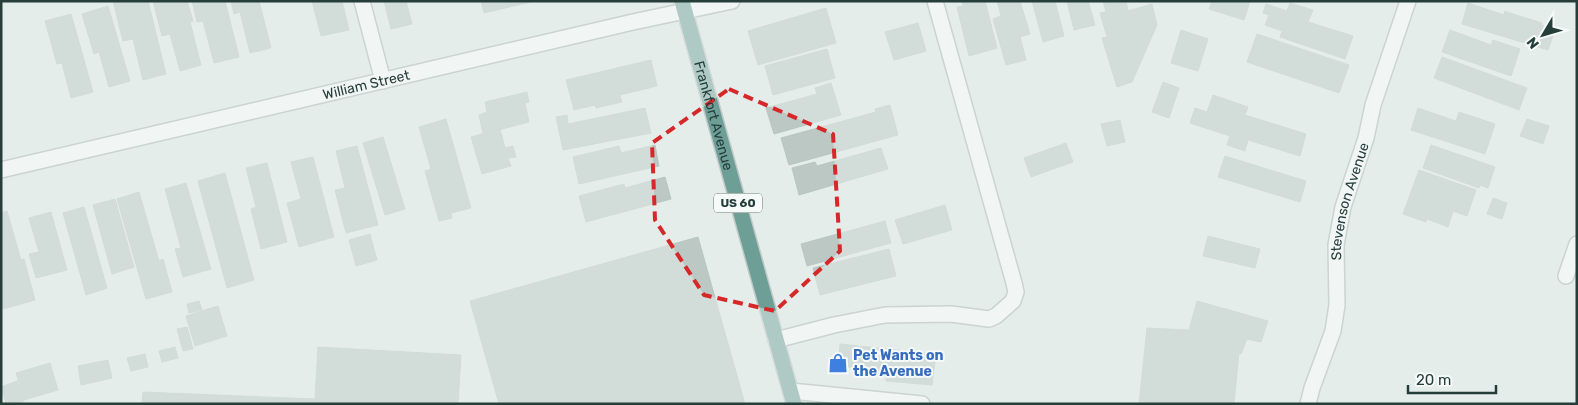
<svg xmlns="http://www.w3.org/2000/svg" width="1578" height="405" font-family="Rubik,sans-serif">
<rect width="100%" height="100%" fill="#e5edea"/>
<g fill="#bbc8c4" stroke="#b8c7c2">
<path d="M113 1H148L166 74 143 80 133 39 123 41Z"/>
<path d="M153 1H187L193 21 190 22 201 65 180 71 170 34 162 36Z"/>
<path d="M192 1H225L239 57 214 63 203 21 197 22Z"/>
<path d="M231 1H259L271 48 250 53 240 12 234 14Z"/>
<path d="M312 1H342L349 30 321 36Z"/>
<path d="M384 1H406L412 24 391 29Z"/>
<path d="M481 1H535L484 13Z"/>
<path d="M962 1H985L997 48 969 56 957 7 963 6Z"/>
<path d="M997 1H1020L1030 34 1020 37 1026 60 1006 65 993 19 1001 16Z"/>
<path d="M1032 1H1055L1064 36 1043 42Z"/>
<path d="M1067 1H1088L1095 25 1074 30Z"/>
<path d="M1103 1H1126L1128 11 1152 4 1157 25 1132 82 1117 87 1102 38 1107 37 1100 13 1106 12Z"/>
<path d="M1212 1H1250L1244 20 1209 9Z"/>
<path d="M1290 3 1313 10 1308 22 1353 36 1345 59 1280 37 1282 31 1265 25 1269 15 1263 13 1266 4 1287 11Z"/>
<path d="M1468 3 1504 15 1505 11 1507 12 1542 23 1541 25 1555 30 1548 50 1462 24Z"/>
<path d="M108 6 130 81 109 87 99 52 94 54 82 14Z"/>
<path d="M826 8 836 43 758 65 748 31Z"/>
<path d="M71 14 93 92 71 98 62 63 57 64 45 21Z"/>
<path d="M918 23 926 51 894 60 885 32Z"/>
<path d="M1181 30 1208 39 1198 71 1171 63Z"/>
<path d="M1450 30 1491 45 1493 40 1520 49 1511 76 1442 52Z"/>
<path d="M1257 34 1349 65 1339 93 1247 62Z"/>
<path d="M827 49 835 78 773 95 765 66Z"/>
<path d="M1442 57 1527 88 1519 110 1434 78Z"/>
<path d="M651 60 657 86 620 95 622 102 596 108 595 105 574 110 566 80Z"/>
<path d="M1163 82 1179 88 1169 118 1152 112Z"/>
<path d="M831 83 841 115 774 134 766 108 817 94 815 88Z"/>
<path d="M527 92 529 102 525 103 529 122 483 134 479 115 487 112 485 102Z"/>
<path d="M1213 95 1248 107 1245 115 1306 134 1300 156 1248 140 1245 151 1227 145 1230 136 1190 123 1195 108 1207 112Z"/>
<path d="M890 105 898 135 789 165 781 138 876 112 875 109Z"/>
<path d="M645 108 651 133 563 150 556 117 567 115 568 124Z"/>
<path d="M1418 108 1456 121 1459 112 1495 124 1485 154 1411 130Z"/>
<path d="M446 119 471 208 451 213 452 218 439 221 425 171 431 169 419 127Z"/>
<path d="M1527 119 1549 126 1543 144 1520 136Z"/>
<path d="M1120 120 1125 142 1107 146 1101 124Z"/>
<path d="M500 129 505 148 513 146 516 157 508 158 511 166 482 174 471 137Z"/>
<path d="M383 137 405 209 385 215 363 143Z"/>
<path d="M1066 143 1073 162 1031 177 1024 158Z"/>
<path d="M655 145 659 166 579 184 573 157 619 146 621 153Z"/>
<path d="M1431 145 1495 167 1488 188 1480 185 1479 188 1423 168Z"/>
<path d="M357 146 378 225 346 233 335 190 345 188 336 151Z"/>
<path d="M881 148 888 169 799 195 792 168 815 162 817 166Z"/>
<path d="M1225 156 1306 181 1300 202 1218 177Z"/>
<path d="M313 157 334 237 299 247 287 203 301 199 291 162Z"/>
<path d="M267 163 287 242 261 249 251 209 256 207 246 168Z"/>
<path d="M1419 170 1476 190 1467 216 1453 211 1448 227 1427 219 1426 222 1403 214Z"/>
<path d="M225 173 254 280 227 288 198 181Z"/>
<path d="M665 177 671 199 586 222 579 196 624 184 625 188Z"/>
<path d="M186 183 211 269 183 277 175 249 181 248 165 189Z"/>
<path d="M139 192 159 261 163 259 172 292 146 299 117 199Z"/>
<path d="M1493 198 1507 203 1502 219 1487 214Z"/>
<path d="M115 199 134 267 112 274 93 205Z"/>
<path d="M945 205 952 230 903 244 895 220Z"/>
<path d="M84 207 107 288 86 295 63 213Z"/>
<path d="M7 211 21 260 24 259 35 300 3 309 1 304V213Z"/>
<path d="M51 212 67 270 36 278 29 254 39 252 29 218Z"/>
<path d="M885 221 891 243 807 266 801 244Z"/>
<path d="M370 234 377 260 356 266 349 240Z"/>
<path d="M1208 236 1260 249 1255 268 1203 256Z"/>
<path d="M698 237 745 404H499L470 301Z"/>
<path d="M889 249 896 276 820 295 813 268Z"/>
<path d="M199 301 202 310 189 313 187 304Z"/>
<path d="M1197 301 1268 321 1261 342 1247 339 1241 354 1239 353 1234 404H1139L1147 328 1189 330Z"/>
<path d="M218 306 227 336 195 346 186 316Z"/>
<path d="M187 327 193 349 183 351 177 329Z"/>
<path d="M840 344 936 354 932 385 886 381V371L838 366Z"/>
<path d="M175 347 178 358 162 362 159 351Z"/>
<path d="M318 347 461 355 458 404H142L143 392 315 399Z"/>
<path d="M145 354 148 367 131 371 127 358Z"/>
<path d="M108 360 112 378 81 385 78 366Z"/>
<path d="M50 363 58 390 24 400 16 373Z"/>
<path d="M17 381 24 401 16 404H6L1 387Z"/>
</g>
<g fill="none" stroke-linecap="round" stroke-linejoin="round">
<defs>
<g id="minor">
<path d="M362 1 383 81"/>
<path id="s1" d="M1 170 633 22 732 1"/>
<path d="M1566 276 1577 244"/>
<path d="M776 340 834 325 885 315 951 314 989 319 996 316 1013 301 1016 292 1014 283 935 1"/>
<path d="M791 391 922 404"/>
<path id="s2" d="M1308 404 1312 388 1333 331 1337 305 1336 245 1343 207 1366 138 1373 105 1408 1"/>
</g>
<g id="major">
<path id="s3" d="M682 1 794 404"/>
</g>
</defs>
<use href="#minor" stroke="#a8b5b2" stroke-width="18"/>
<use href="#major" stroke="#c2c9c8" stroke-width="18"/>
<use href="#minor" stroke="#fff" stroke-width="15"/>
<use href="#major" stroke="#6d9f97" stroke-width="15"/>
</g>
<path d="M0 0H1578V405H0ZM729 89 833 134 840 251 775 311 704 295 655 220 652 143Z" fill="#e5edea" fill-opacity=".55" fill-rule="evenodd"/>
<path fill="none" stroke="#d62828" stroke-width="4" stroke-dasharray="10 6" stroke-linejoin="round" d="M729 89 833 134 840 251 775 311 704 295 655 220 652 143Z"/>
<defs>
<symbol id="shop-bare" viewBox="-9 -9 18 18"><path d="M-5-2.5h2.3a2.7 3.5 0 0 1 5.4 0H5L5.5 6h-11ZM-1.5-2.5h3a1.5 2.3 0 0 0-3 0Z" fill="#3f7fe0" stroke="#f6faf8" stroke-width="2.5" paint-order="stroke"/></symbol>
</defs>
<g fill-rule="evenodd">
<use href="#shop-bare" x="824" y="349" width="28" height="28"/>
</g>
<g text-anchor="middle" stroke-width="4" stroke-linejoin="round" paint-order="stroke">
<rect fill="#f6faf8" stroke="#647673" stroke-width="1" x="714" y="193.5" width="48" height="19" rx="4"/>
<g font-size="12" font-weight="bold" fill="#253e3a">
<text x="738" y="207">US 60</text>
</g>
<g font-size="14" fill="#253e3a" stroke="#f6faf8">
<text dy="5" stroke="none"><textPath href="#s1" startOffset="375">William Street</textPath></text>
<text dy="5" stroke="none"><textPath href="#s3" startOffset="119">Frankfort Avenue</textPath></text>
<text dy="5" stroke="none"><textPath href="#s2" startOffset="209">Stevenson Avenue</textPath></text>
</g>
<g font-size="14" font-weight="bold" fill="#366cbe" stroke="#f6faf8" text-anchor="start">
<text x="853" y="360">Pet Wants on<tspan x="853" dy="16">the Avenue</tspan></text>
</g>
</g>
<rect width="1578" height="405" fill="none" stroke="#253e3a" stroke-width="5"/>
<g transform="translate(1543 35) rotate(232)" stroke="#f6faf8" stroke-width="4" paint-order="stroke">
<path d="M0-4L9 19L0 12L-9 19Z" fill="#253e3a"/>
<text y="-8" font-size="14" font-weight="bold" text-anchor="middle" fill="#253e3a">N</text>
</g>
<path d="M1408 385v8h88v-8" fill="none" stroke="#253e3a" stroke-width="2.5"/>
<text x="1416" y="385" font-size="15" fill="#253e3a" stroke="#f6faf8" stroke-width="4" paint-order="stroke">20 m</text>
</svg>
